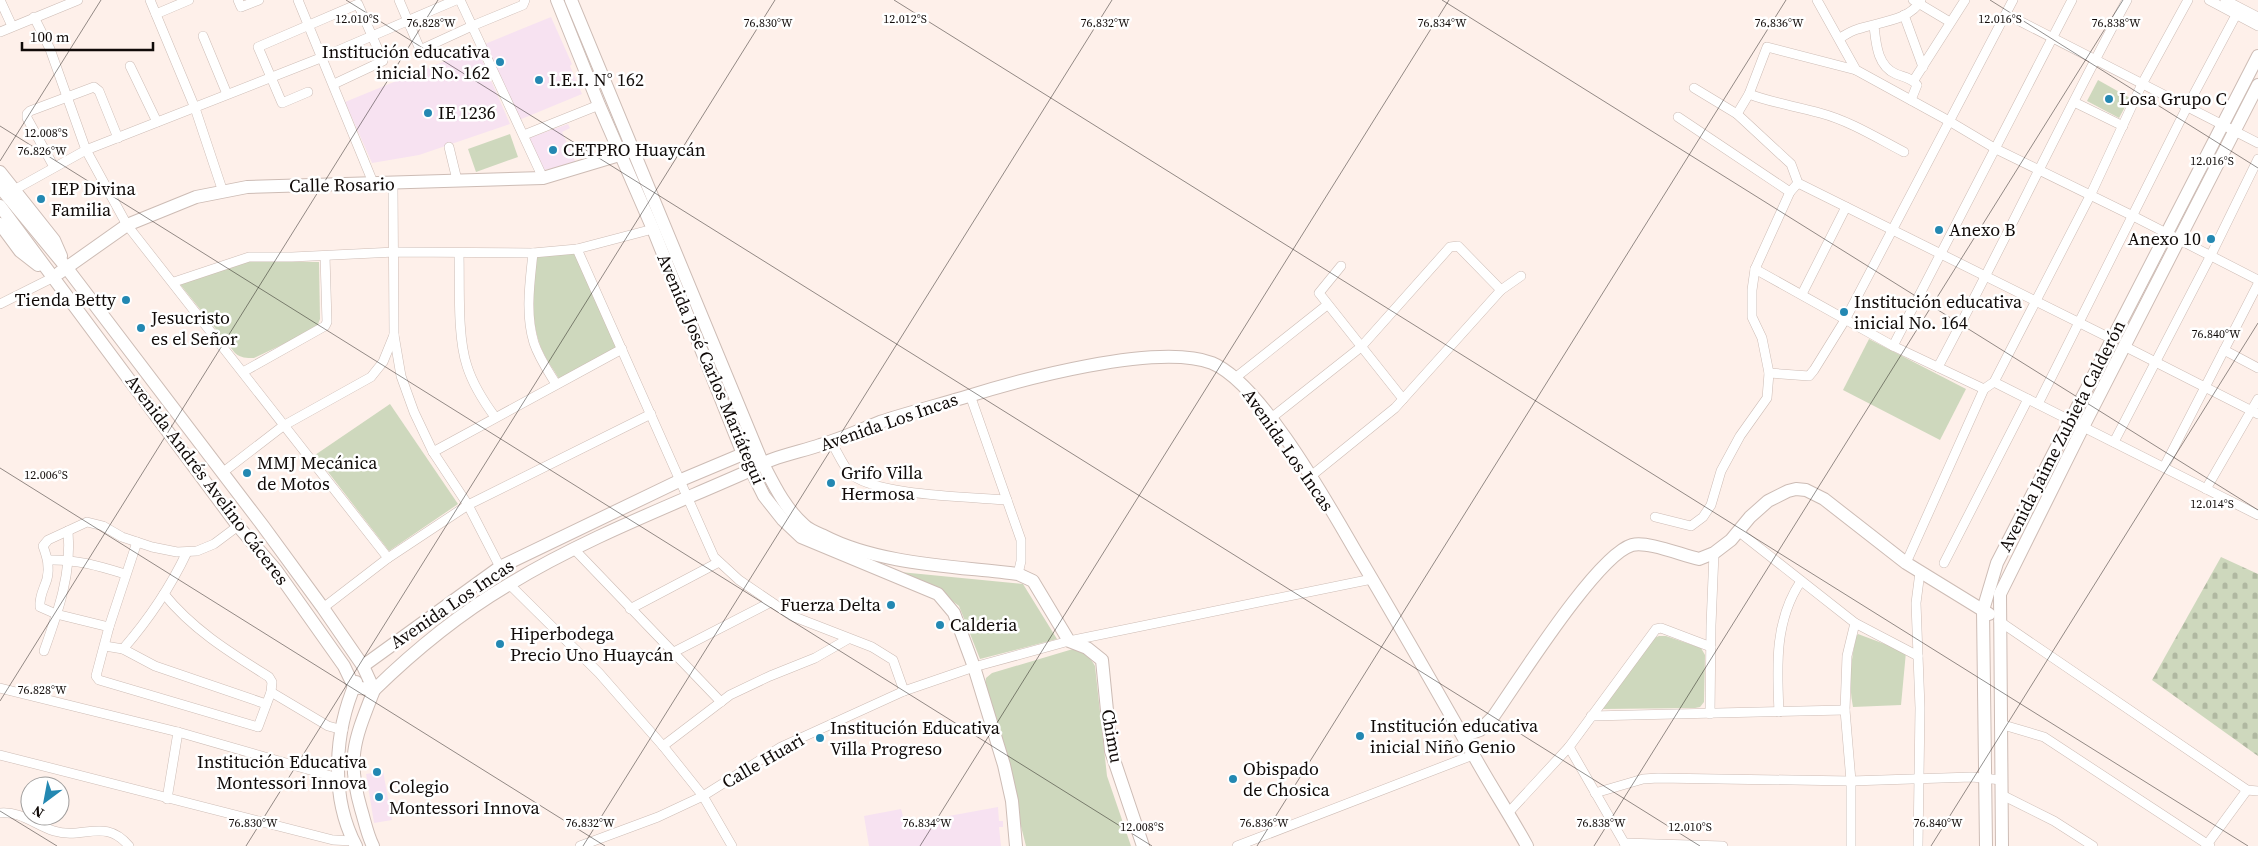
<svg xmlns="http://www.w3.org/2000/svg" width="2258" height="846" font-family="'Source Serif 4',serif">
<defs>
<pattern id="cemetery-stones" width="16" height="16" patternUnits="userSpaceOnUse" patternTransform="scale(1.25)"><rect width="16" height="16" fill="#ced8bd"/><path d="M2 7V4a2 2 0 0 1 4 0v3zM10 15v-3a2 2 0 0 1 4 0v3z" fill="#b0b8a1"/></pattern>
</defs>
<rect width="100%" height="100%" fill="#fef0ea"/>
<g fill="#f7e2f1">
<path d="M551 17 572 64 570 66 582 94 519 120 485 44Z"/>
<path d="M477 48 510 124 419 155 372 163 345 102Z"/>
<path d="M568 124 570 128 562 132 576 163 544 170 529 138Z"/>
<path d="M383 771 392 820 374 823 366 774Z"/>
<path d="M998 807 999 821H1003V827H999L1001 846H869L864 816 901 809 905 824Z"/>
</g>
<path fill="url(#cemetery-stones)" d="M2221 557 2258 574V756L2152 680Z"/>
<g fill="#ced8bd">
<path d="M2098 80 2130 98 2119 118 2087 101Z"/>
<path d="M510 134 518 157 476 172 468 149Z"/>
<path d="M576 252 618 348 559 379C554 370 547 361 543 352 529 322 533 287 536 255Z"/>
<path d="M250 261 319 262 320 319 317 327 313 330 254 358C246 358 241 358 235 353L179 283Z"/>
<path d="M1869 339 1966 389 1940 440 1843 390Z"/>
<path d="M390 404 458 504 389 551 315 455Z"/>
<path d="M900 572 1023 584 1057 639 980 659 959 606 935 588Z"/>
<path d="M1858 634 1906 652 1901 705 1853 707C1848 682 1851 661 1856 637Z"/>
<path d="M1659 636H1666L1701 648 1705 655 1704 702 1700 707 1695 708 1602 709 1654 638Z"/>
<path d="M1073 649C1083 649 1091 658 1095 666L1107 776 1131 846H1026L985 684 986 678 992 673Z"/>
</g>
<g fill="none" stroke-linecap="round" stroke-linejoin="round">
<defs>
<g id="street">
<path d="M0 0 12 26"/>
<path d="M150 0 195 108 223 192"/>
<path d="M238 0 241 7 259 0"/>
<path d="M298 0 374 185"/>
<path d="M399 0 419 47 422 49 472 26 523 5 525 0"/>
<path d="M460 0 543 178"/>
<path d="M1817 0 1856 70 1949 121 1996 149 2133 216 2258 280"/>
<path d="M1913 0 1950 22"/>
<path d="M2209 0 2258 26"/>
<path d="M2225 0 2258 17"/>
<path d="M156 14 189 0"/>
<path d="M2006 14 2258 143"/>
<path d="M1904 15 1923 67"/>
<path d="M34 17 50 49 86 150 127 225 388 558"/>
<path d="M1874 26C1876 43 1877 66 1896 74 1903 77 1912 78 1917 85L1911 100"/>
<path d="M0 32 78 0"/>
<path d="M203 36 227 94"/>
<path d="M1840 38C1845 35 1851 31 1858 29 1878 22 1910 21 1921 0"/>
<path d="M130 66 157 122"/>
<path d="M1914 80 1965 0"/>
<path d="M1694 88 1737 114 1791 164 1798 183 2112 339"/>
<path d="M308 92 282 103 258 47 358 4 383 61 334 84"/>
<path d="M1749 94C1772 103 1796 106 1820 113 1850 121 1877 138 1904 152"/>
<path d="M2074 102 2123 126"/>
<path d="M1737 114 1749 94 1767 47 1856 70"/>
<path d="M1678 117 1790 192"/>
<path d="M524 135 599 105"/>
<path d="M449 147 457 180"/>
<path d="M54 167 27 118V114L30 111 94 87 99 91 118 138"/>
<path d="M393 184 394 335 401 376 414 412 433 452 468 505 500 567"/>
<path d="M14 190 86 150 323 57 456 0"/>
<path d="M577 249 714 557 739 580 792 616 872 647 893 660 904 691"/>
<path d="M533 253C530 282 525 314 534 343 539 358 548 371 556 384"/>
<path d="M459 254C460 287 457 336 467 366 473 385 484 402 495 417"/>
<path d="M1341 266 1319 293 1403 399"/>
<path d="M1755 269 1893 346 1984 389 1994 382 2090 196 2142 84 2188 0"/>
<path d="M174 282 249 257H292L395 252 533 253 577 249 653 229"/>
<path d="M1802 294 1846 207"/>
<path d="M0 304 54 277"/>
<path d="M1893 346 2072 0"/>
<path d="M2124 346 2258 414"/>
<path d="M2224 350 2258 368"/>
<path d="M1938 367C2003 246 2061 121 2127 0"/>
<path d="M243 372 325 326 327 322 325 256"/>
<path d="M1769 373 1809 376 1814 370 1845 320 2013 0"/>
<path d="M1235 378 1327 305"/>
<path d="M1994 382 2258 515"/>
<path d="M970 395 1021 540V561L1018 574"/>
<path d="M2038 404 2187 107 2236 15"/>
<path d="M1270 419 1361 347 1450 247 1458 246 1501 290"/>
<path d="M831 442C837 451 842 464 849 472 870 496 974 497 1007 500"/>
<path d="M2114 442 2210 257 2258 159"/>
<path d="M433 452 622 349"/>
<path d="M2164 467 2258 284"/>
<path d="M222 473 283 426 371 377 383 362 394 335"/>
<path d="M1311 476 1395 408 1501 290 1521 276"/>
<path d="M2206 489 2258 399"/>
<path d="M1655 517 1691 526 1703 517 1711 505 1721 471 1740 436 1767 398 1769 373 1762 338 1752 317V290L1755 269 1790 192 1798 183"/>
<path d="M1738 531 1855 623 1918 656"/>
<path d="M137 542 109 627 96 676 99 680 258 727 271 692 272 682 269 677C231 653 193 630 164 594"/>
<path d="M574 549 721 702"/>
<path d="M48 560C76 559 99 566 125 574"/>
<path d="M1906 563 1984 389"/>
<path d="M1944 563 2028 399"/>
<path d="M509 584 599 673 663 746 703 796 732 846"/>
<path d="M323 608 388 558 468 505 651 414"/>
<path d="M630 609 719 562"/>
<path d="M1999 621 2247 790 2258 791"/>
<path d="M109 627 56 614 40 607C39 596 44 589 47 579 50 567 47 557 43 546L48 540 87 522 103 526 122 537 152 547 177 552 197 551 214 544 238 526"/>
<path d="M105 646 123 649 155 666 266 704"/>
<path d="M123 649C149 619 170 588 187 552"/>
<path d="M44 651C58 612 72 573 68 531"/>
<path d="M672 653 771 602"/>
<path d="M0 688 178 732 338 778"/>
<path d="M271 692 328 726 343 730"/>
<path d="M1779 712C1777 667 1774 621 1801 581"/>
<path d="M1710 714 1711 625 1714 553"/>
<path d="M1591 716 1845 710"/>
<path d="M2000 724 2044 737 2210 846"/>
<path d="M663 746 730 695 770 676 815 658 848 639"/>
<path d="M1569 747 1626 846"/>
<path d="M0 755 333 840 353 841"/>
<path d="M1595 793 1643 779 1658 778 1851 781 1972 777 2002 780"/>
<path d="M2002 795 2054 821 2093 846"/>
<path d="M167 799 178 732"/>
<path d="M1509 812 1569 747 1656 629 1661 628 1711 647"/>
<path d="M0 813C21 811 35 825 54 831 83 840 105 817 129 846"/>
<path d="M1624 843 1723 846"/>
<path d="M580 846 658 817 703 796 781 747 904 691 974 667 1069 641 1372 579"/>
<path d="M1237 846 1473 755"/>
<path d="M1851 846V781L1845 710 1847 656 1855 623"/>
<path d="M1918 846 1920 708 1916 603 1920 572"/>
<path d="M2206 846 2247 790"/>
</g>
<g id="secondary">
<path d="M557 0 599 105 653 229 743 454 764 496 783 520 801 537 938 594 954 613 974 667 1004 765 1012 801 1016 846"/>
<path d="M571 0 762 462C774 485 784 507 804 525 809 530 817 533 824 536 880 565 956 566 1018 574L1033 581 1069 641 1087 648 1102 660 1111 751 1143 846"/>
<path d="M0 172 54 240 61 256"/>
<path d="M0 187 66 267 263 526 323 608 363 666 374 690C355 739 346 757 361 809 365 822 367 834 373 846"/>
<path d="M0 206 238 526 276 570 344 666 354 687 374 690"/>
<path d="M0 224 20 251 38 265"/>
<path d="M59 273 127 225 196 197 247 187 543 178 626 153"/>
<path d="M363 666 500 567 681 480 743 454 751 457"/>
<path d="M374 690C414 651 459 614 508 585 583 539 670 506 751 470 767 458 800 452 820 445 841 439 860 430 880 422 907 413 935 406 962 398 1019 380 1157 342 1212 363 1261 383 1328 504 1356 552 1396 619 1434 686 1473 754 1490 785 1510 815 1527 846"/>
<path d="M1463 736 1480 730 1493 717C1517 683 1597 555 1632 545 1648 541 1681 555 1699 559L1714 553 1731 540 1750 517 1768 501 1788 491 1796 489 1806 490 1824 499 1906 563 1989 614"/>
<path d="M356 846C330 797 334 732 356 682"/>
<path d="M1986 846 1983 610 1997 563 2258 56"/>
<path d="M2002 846 2000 594 2083 427 2258 85"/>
</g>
</defs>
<use href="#street" stroke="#cdbcb5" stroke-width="10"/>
<use href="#secondary" stroke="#cdbcb5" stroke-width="14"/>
<use href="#street" stroke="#fff" stroke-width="9"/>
<use href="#secondary" stroke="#fff" stroke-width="12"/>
</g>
<path fill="none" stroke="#100a08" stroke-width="1" stroke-opacity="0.45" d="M346 0 1700 846M894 0 2248 846M1442 0 2258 510M1990 0 2258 168M0 126 1152 846M0 161 101 0M0 468 605 846M0 701 438 0M0 811 57 846M246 846 775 0M583 846 1112 0M920 846 1449 0M1257 846 1786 0M1594 846 2123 0M1931 846 2258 323"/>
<g fill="#2388b2" stroke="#fff" stroke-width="2">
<circle cx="500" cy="62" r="5"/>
<circle cx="539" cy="80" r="5"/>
<circle cx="2109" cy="99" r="5"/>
<circle cx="428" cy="113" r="5"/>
<circle cx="553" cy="150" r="5"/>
<circle cx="41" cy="199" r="5"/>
<circle cx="1939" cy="230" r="5"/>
<circle cx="2211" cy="239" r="5"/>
<circle cx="126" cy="300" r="5"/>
<circle cx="1844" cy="312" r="5"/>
<circle cx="141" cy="328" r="5"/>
<circle cx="247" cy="473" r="5"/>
<circle cx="831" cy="483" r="5"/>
<circle cx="891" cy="605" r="5"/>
<circle cx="940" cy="625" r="5"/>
<circle cx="500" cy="644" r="5"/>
<circle cx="1360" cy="736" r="5"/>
<circle cx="820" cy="738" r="5"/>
<circle cx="377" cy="772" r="5"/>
<circle cx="1233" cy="779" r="5"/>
<circle cx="379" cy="797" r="5"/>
</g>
<g text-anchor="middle" stroke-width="5" stroke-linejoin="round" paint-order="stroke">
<g font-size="18" fill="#100a08" stroke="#fff" text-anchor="start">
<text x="490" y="58" text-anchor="end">Institución educativa<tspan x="490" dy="21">inicial No. 162</tspan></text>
<text x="549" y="86">I.E.I. N° 162</text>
<text x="2119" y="105">Losa Grupo C</text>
<text x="438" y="119">IE 1236</text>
<text x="563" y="156">CETPRO Huaycán</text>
<text x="51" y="195">IEP Divina<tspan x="51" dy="21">Familia</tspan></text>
<text x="1949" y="236">Anexo B</text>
<text x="2201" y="245" text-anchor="end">Anexo 10</text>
<text x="116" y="306" text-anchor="end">Tienda Betty</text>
<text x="1854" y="308">Institución educativa<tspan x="1854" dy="21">inicial No. 164</tspan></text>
<text x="151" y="324">Jesucristo<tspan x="151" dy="21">es el Señor</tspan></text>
<text x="257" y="469">MMJ Mecánica<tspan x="257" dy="21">de Motos</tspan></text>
<text x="841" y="479">Grifo Villa<tspan x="841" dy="21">Hermosa</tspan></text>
<text x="881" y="611" text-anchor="end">Fuerza Delta</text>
<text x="950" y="631">Calderia</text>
<text x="510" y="640">Hiperbodega<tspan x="510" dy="21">Precio Uno Huaycán</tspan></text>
<text x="1370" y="732">Institución educativa<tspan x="1370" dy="21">inicial Niño Genio</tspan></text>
<text x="830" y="734">Institución Educativa<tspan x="830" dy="21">Villa Progreso</tspan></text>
<text x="367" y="768" text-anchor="end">Institución Educativa<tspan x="367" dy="21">Montessori Innova</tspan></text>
<text x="1243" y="775">Obispado<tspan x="1243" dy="21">de Chosica</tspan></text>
<text x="389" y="793">Colegio<tspan x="389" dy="21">Montessori Innova</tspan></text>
</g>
<g font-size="18" fill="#100a08" stroke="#fff">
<text transform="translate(342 185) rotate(-1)" y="6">Calle Rosario</text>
<text transform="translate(711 369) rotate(67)" y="6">Avenida José Carlos Mariátegui</text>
<text transform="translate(889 422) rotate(-19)" y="6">Avenida Los Incas</text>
<text transform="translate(2062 436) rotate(-63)" y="6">Avenida Jaime Zubieta Calderón</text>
<text transform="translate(1288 450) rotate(55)" y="6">Avenida Los Incas</text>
<text transform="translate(207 480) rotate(53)" y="6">Avenida Andrés Avelino Cáceres</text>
<text transform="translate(452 604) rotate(-34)" y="6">Avenida Los Incas</text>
<text transform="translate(1112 736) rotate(80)" y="6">Chimu</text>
<text transform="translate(763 761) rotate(-30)" y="6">Calle Huari</text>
</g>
</g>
<g font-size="12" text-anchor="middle" fill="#100a08" stroke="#fff" stroke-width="5" stroke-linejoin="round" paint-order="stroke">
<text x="357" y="23">12.010°S</text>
<text x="905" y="23">12.012°S</text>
<text x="2000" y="23">12.016°S</text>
<text x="431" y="27">76.828°W</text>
<text x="768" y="27">76.830°W</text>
<text x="1105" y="27">76.832°W</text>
<text x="1442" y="27">76.834°W</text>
<text x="1779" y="27">76.836°W</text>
<text x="2116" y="27">76.838°W</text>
<text x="46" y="137">12.008°S</text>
<text x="42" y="155">76.826°W</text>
<text x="2212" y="165">12.016°S</text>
<text x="2216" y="338">76.840°W</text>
<text x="46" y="479">12.006°S</text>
<text x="2212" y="508">12.014°S</text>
<text x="42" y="694">76.828°W</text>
<text x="253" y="827">76.830°W</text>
<text x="590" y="827">76.832°W</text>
<text x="927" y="827">76.834°W</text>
<text x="1264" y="827">76.836°W</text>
<text x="1601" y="827">76.838°W</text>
<text x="1938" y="827">76.840°W</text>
<text x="1142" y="831">12.008°S</text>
<text x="1690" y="831">12.010°S</text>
</g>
<g transform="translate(45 801) rotate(212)"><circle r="24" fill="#ffffff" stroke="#9f9d9c"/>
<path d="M0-4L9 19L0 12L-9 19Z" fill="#2388b2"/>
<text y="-8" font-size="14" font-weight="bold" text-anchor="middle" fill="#100a08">N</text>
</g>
<path d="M22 42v8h131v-8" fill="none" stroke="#100a08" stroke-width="2.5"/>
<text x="30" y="42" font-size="15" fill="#100a08" stroke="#ffffff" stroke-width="4" paint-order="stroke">100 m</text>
</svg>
